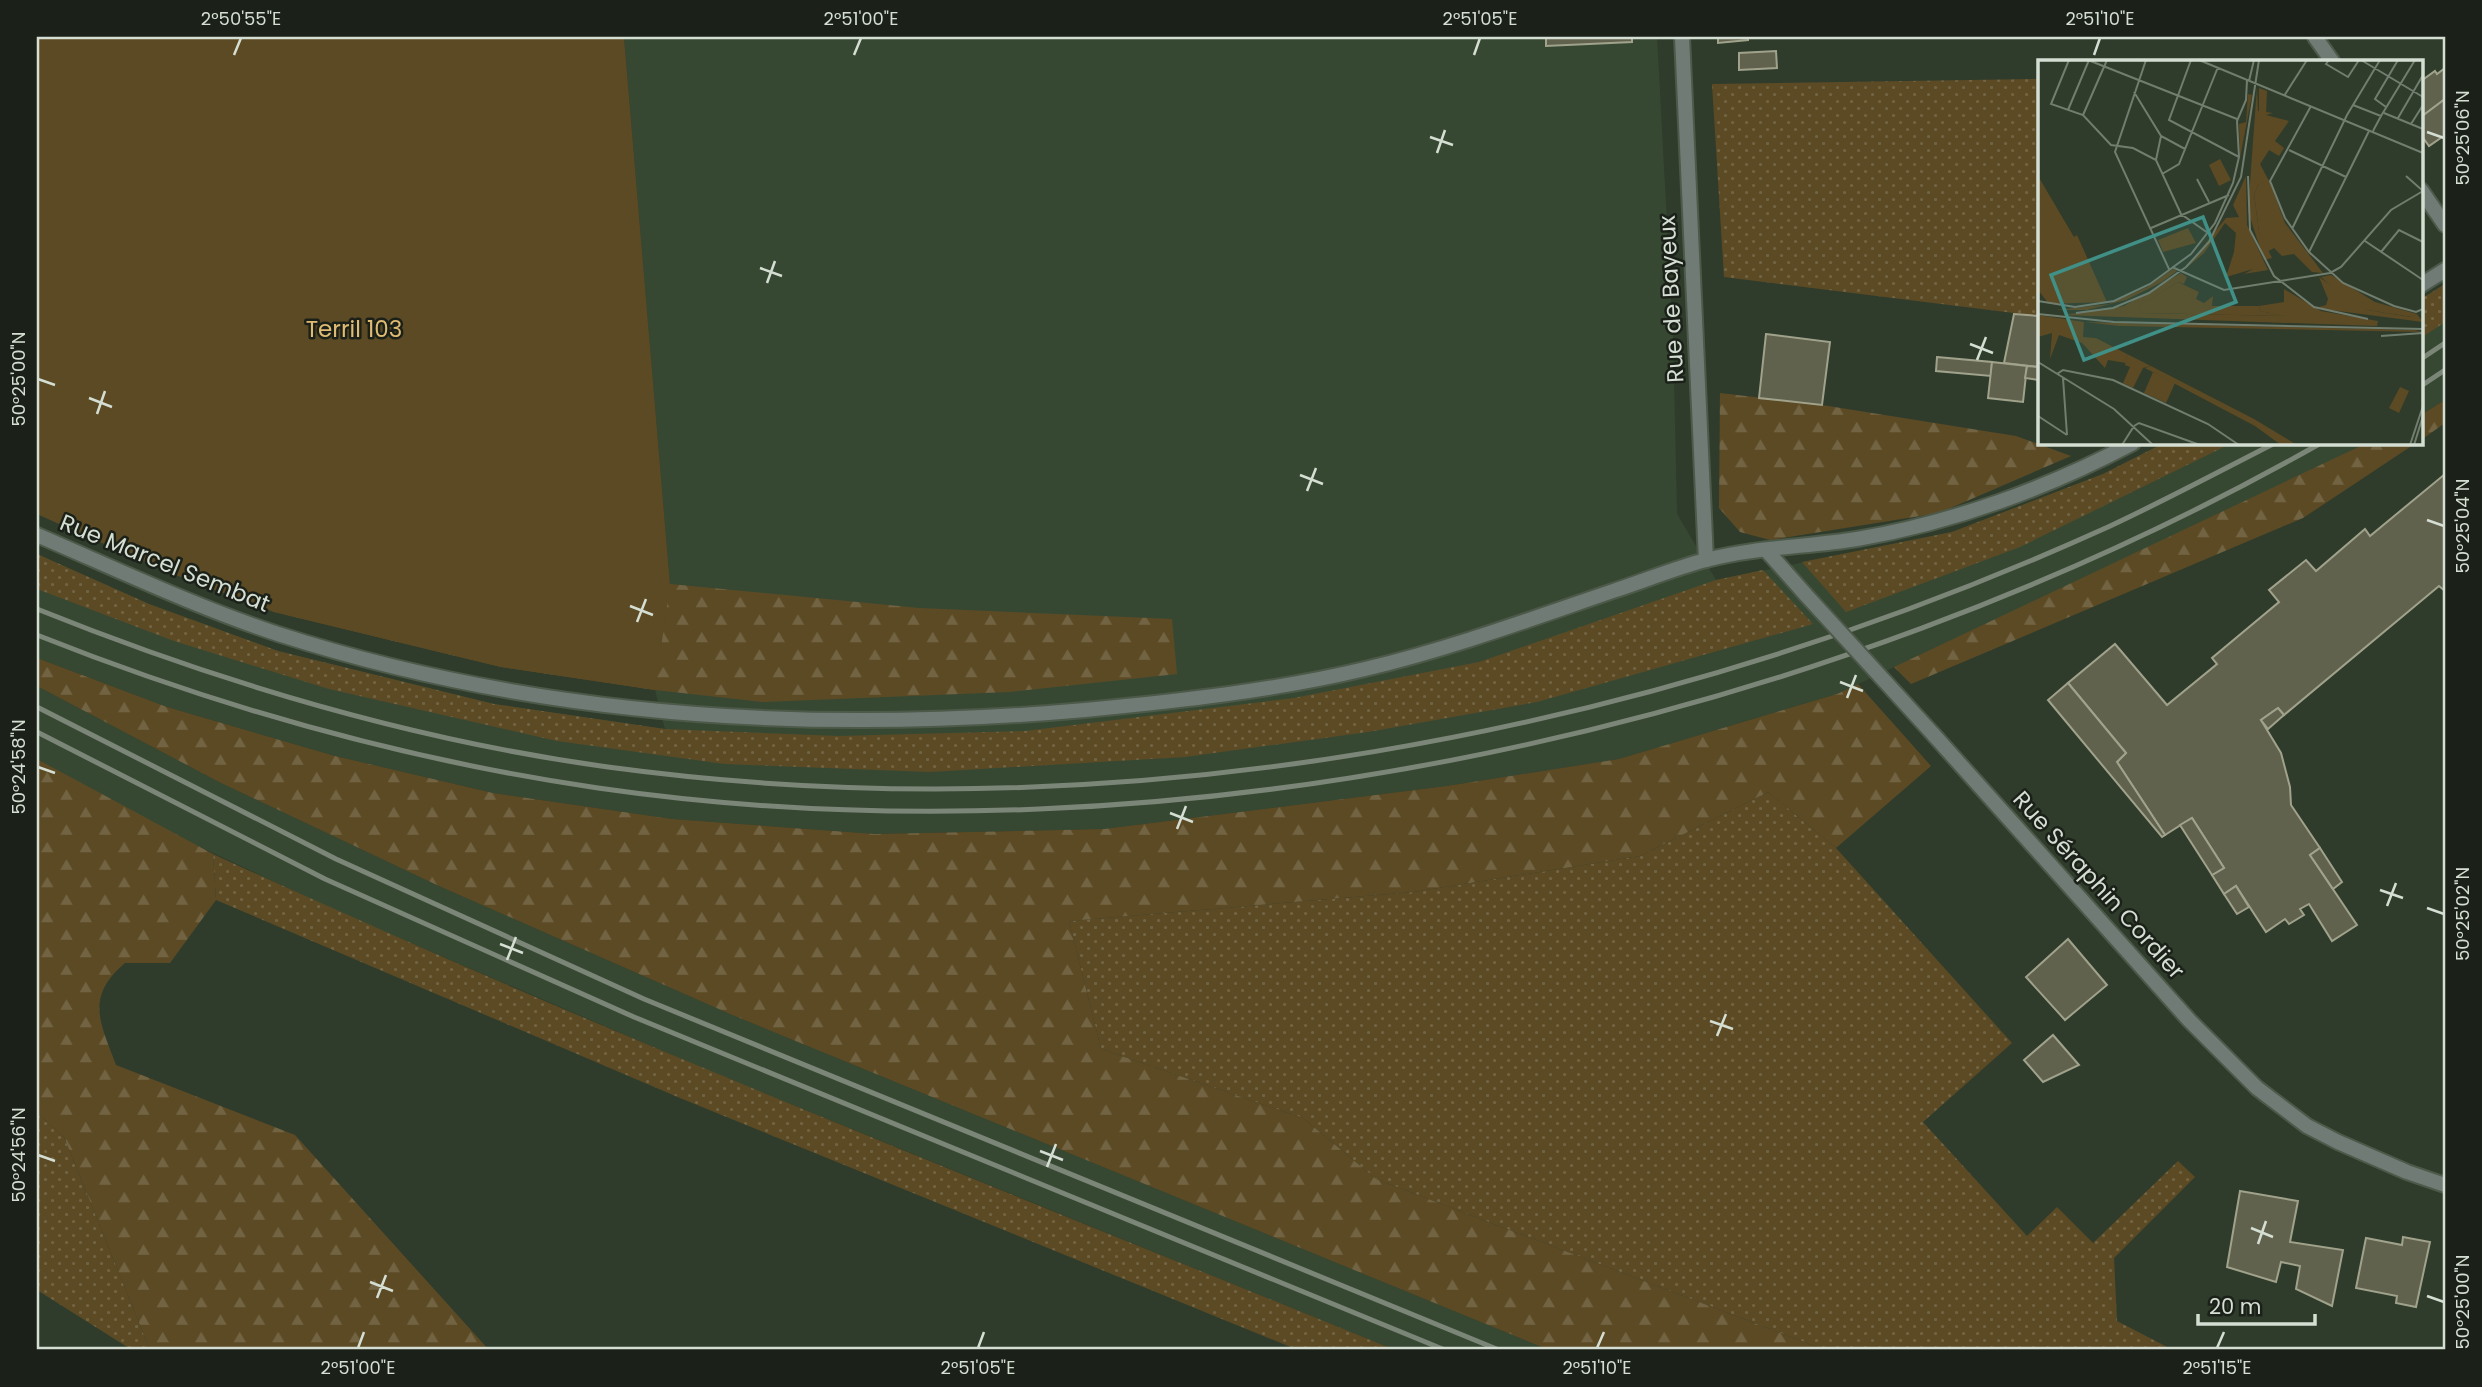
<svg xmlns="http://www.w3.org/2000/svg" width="2482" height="1387" font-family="Poppins,sans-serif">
<defs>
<pattern id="grass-dots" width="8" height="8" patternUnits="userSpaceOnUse" patternTransform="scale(1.75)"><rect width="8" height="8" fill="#5c4a24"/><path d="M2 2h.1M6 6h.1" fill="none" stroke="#726443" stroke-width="1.8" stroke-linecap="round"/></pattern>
<pattern id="forest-firs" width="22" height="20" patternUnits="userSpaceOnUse" patternTransform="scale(1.75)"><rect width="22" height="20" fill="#5c4a24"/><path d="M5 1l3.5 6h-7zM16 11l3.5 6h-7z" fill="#726443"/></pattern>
</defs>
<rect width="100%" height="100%" fill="#2f3c2b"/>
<g fill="#374832">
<path d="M624 37H1657L1673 336 1677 514 1716 580 1952 532 2103 474 2164 443H2367L2308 473 1837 694 1619 759 1447 786 1104 829 875 834 672 819 493 793 335 756 167 707 37 658V554L149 604 278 651 494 704 665 729 655 690 670 584Z"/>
<path d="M2445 284V400L2421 415V299Z"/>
<path d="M37 686 221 783 439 886 730 1014 1549 1350H1395L712 1072 348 916 183 839 37 759Z"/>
</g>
<g fill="url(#grass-dots)">
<path d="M2039 79V316L1724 277 1712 84Z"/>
<path d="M2445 284V322L2421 338V299Z"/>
<path d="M2164 443H2232L2020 547 1846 612 1802 562 1952 532 2103 474Z"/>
<path d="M37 554 149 604 278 651 494 704 665 729 839 736 1025 731 1294 698 1479 662 1716 580 1763 570 1813 624 1537 702 1368 732 1185 757 930 772 725 764 557 741 329 689 174 641 37 589Z"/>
<path d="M1768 792 1836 848 2012 1043 1923 1122 2027 1236 2057 1207 2093 1243 2178 1161 2195 1177 2114 1258 2117 1321 2173 1350H1825L1376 1179 1303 1118 1101 1049 1069 921 1413 892 1640 856Z"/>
<path d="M213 854C601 1033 999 1188 1395 1350H1298L680 1098 216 900Z"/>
<path d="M37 1113 64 1137 150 1350H132L37 1290Z"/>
</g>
<g fill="url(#forest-firs)">
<path d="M1720 393 1822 405 2016 436 2071 456 1939 513 1770 540 1740 532 1719 508Z"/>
<path d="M2445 400V423L2421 440V415Z"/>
<path d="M2367 443H2416L2303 518 1911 684 1894 667Z"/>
<path d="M37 514 522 593 670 584 919 608 1172 619 1177 674 1009 692 763 702 655 690 501 667 274 612 168 572Z"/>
<path d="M37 658 167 707 335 756 493 793 672 819 875 834 1104 829 1447 786 1619 759 1837 694 1858 684 1931 766 1836 848 1768 792 1640 856 1413 892 1069 921 1101 1049 1303 1118 1376 1179 1825 1350H1549L730 1014 439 886 221 783 37 686Z"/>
<path d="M37 759 213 854 216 900 170 963H125C85 997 100 1022 116 1065L295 1135 489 1350H150L64 1137 37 1113Z"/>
</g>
<path fill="#5c4a24" d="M37 37H624L670 584 655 690 501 667 274 612 168 572 37 514Z"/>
<g fill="#61624d" stroke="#a0a28b" stroke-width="2">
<path d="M1546 37H1632V42L1546 46Z"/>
<path d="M1718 37H1748V40L1718 43Z"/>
<path d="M1776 51 1777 68 1739 70V53Z"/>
<path d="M2445 68V99L2421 117V81L2435 71 2437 74Z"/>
<path d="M2445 99V135L2429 146 2421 135V117Z"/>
<path d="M2014 314 2039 316V367L2004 363Z"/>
<path d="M1766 334 1830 342 1822 405 1759 398Z"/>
<path d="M1937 357 1992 362 1991 376 1936 371Z"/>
<path d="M1992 362 2027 366 2023 402 1988 398Z"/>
<path d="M2027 366 2039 367V380L2025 378Z"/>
<path d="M2445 474V591L2439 586 2284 715 2278 708 2261 720 2281 753 2290 787 2291 805 2320 848 2310 855 2357 925 2332 941 2309 904 2300 909 2304 915 2289 924 2285 919 2266 932 2236 886 2224 894 2212 875 2224 868 2192 818 2165 835 2117 762 2126 753 2068 683 2115 644 2167 705 2217 664 2212 658 2279 602 2269 590 2306 560 2316 571 2365 529 2370 536Z"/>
<path d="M2068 683 2126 753 2117 762 2165 835 2162 837 2048 700Z"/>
<path d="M2278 708 2284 715 2268 729 2261 720Z"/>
<path d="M2192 818 2224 868 2212 875 2180 825Z"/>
<path d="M2320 848 2342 882 2333 889 2310 855Z"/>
<path d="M2236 886 2249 907 2237 914 2224 894Z"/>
<path d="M2068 939 2107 985 2065 1020 2026 977Z"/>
<path d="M2053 1035 2079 1065 2043 1082 2024 1060Z"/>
<path d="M2240 1191 2298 1201 2290 1242 2343 1250 2332 1306 2296 1289 2300 1266 2281 1262 2276 1282 2227 1267Z"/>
<path d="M2403 1237 2430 1242 2416 1307 2396 1303 2397 1296 2356 1288 2366 1238 2402 1245Z"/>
</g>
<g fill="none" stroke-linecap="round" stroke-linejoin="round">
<defs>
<g id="minor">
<path d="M1682 37 1706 560"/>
<path d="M2315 37 2332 61"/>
<path d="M2421 190 2445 225"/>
</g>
<g id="tertiary">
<path d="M2421 285 2445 270"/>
<path d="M37 535C116 569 196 607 278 634 539 718 814 734 1085 710 1178 701 1273 691 1365 669 1449 649 1531 619 1613 591 1644 581 1675 568 1706 560 1755 547 1808 547 1857 539 1952 523 2048 488 2133 443"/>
<path d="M1767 551 1806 595"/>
<path d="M1933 734 2189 1020 2257 1088 2307 1126 2338 1142 2407 1172 2445 1185"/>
</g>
</defs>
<use href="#minor" stroke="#4d5949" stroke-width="18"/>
<use href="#tertiary" stroke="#4d5949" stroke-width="18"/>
<use href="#minor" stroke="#707b76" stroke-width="14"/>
<use href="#tertiary" stroke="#707b76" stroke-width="14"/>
<g stroke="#7b8678" stroke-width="5">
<path d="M2421 359 2445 343"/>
<path d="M2421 386 2445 370"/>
<path d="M37 609C221 683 411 740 608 767 1115 836 1644 737 2108 527 2164 501 2220 471 2275 443"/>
<path d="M37 635C218 707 406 760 598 788 1172 871 1820 727 2321 443"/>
<path d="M37 707 336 859 644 999 1499 1350"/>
<path d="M37 732 325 879 634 1017 1445 1350"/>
</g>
<defs>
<path id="tertiary-bridge" d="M1806 595 1933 734"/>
</defs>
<use href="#tertiary-bridge" stroke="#4d5949" stroke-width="18" stroke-linecap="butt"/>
<use href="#tertiary-bridge" stroke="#707b76" stroke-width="14"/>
</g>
<path fill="none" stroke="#d5ded3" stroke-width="2.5" d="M234 55 241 38M854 55 861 38M1474 55 1480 38M2094 55 2100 38M2427 132 2444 138M1430 137 1453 145M1437 153 1445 130M760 268 782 276M767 283 775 261M1970 344 1993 353M1977 360 1986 337M38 379 55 385M89 398 112 407M97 414 105 391M1300 475 1323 484M1307 491 1316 468M2427 520 2444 526M630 606 653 615M637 622 646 599M1840 682 1863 691M1847 698 1856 675M38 767 55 773M1170 813 1193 822M1177 829 1186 806M2380 890 2403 898M2387 906 2396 883M2427 908 2444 914M500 944 523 953M507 960 516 937M1710 1021 1733 1029M1717 1036 1726 1014M1040 1151 1063 1160M38 1155 55 1161M1047 1167 1056 1144M2251 1228 2273 1237M2258 1244 2266 1221M370 1282 393 1291M2427 1296 2444 1302M377 1298 386 1275M358 1348 364 1332M978 1348 984 1332M1597 1348 1604 1332M2217 1348 2224 1332"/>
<g text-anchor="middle" stroke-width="5" stroke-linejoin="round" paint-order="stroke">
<g font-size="23" fill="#d5ded3" stroke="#1b2119">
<text transform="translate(1671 299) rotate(-93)" y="8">Rue de Bayeux</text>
<text transform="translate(165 563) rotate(22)" y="8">Rue Marcel Sembat</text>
<text transform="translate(2099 885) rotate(48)" y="8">Rue Séraphin Cordier</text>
</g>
<g font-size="23" fill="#e0bb72" stroke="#1b2119">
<text x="354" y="337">Terril 103</text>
</g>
</g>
<g transform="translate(2038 60)">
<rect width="385" height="385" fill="#2f3c2b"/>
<path d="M231 120 247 163 285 213 274 212 256 194 244 196 236 188 229 192 221 172 216 134 221 124ZM150 168 158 183 125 192 120 180ZM204 190 215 194V209L188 217 196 192ZM135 209 139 211 124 222 88 240 49 250H18L71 244 109 227ZM293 215 337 242 379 254 374 257 329 250 310 241 283 217ZM140 222 161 232 158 239 166 243 175 236 174 246H221L222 251 247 256 105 253 100 246ZM46 262 376 270 385 272 81 266ZM89 294 113 306 105 308 95 328 85 323 92 307 87 305ZM115 312 137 323 128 343 106 333ZM362 327 371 331 361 353 351 348Z" fill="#5c4a24"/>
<path d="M219 27 220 51 235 53 228 55 231 90 222 104 228 121 221 124 216 134 221 172 234 198 226 200 210 151ZM210 34 214 35 202 98 201 64 208 62ZM208 116 209 165 230 210 206 214 215 209V194L196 192 198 173 187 163 166 193 145 211 188 158 201 157 195 145ZM143 213 149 217 146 224 140 222 101 246 105 253 246 256 222 251 221 246 246 242V229L283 251 340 261 339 266 25 255 86 246ZM281 217 329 250 373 257 379 254 385 262 285 249 281 247 288 245 290 239ZM0 255 46 262 45 277 58 278 89 294 88 303 70 300 67 308 44 283 21 275 12 299 14 273 0 277ZM113 306 216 359 259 385H243L217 366 107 308Z" fill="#5c4a24"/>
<path d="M221 28 229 31 228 55 251 61 237 81 246 88 241 96 231 90 222 104 231 121 221 124ZM182 99 193 120 181 126 171 105ZM0 116 36 177 39 175 69 242 11 244 0 230Z" fill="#5c4a24"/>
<path fill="none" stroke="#717d6e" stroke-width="2" d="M31 0 13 44 45 55 73 85 95 88 118 100 143 154 170 173M50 0 199 59M108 0 77 92 131 209M153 0 131 60 201 97M161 0 385 93M291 0 288 4 310 17 321 0M323 0 385 37M211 21 216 0M96 32 123 76 147 89M246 36 269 0M315 45 343 56 335 71M273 46 232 121 247 158 271 192 305 223 356 246 378 252 385 249M348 47 337 39 360 0M30 50 51 0M346 53 385 69M45 55 69 0M343 56 377 0M360 58 385 15M373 64 385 45M251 90 308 117M118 100 123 76M124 114 141 104 180 7M210 116 212 170 236 216 276 247 330 259M368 116 385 131M159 119 171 142M113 168 191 135M254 169 309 55 342 0M327 181 385 220M271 192 331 71M343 192 361 170 385 182M134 207 186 230 292 213 303 207 353 150 385 131M0 241 37 247 76 241 112 224 153 194 177 163 195 123 201 97 199 61 208 40 209 20M38 253 75 248 111 233 148 207 171 182 203 117 221 0M0 254 76 262 385 269M343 276 385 273M0 302 76 349 115 385M19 314 25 310 75 320 170 364 201 385M25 318 29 375M0 356 29 375M96 366 101 363 162 385M84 385 96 366M372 385 385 346M376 385 385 356"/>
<path fill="#409087" fill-opacity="0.15" stroke="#409087" stroke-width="3.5" d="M165 157 198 242 46 300 13 215Z"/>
<rect width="385" height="385" fill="none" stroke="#d5ded3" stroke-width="3.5"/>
</g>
<rect width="2482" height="1387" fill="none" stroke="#1b2119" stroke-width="77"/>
<path d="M2198 1314v10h117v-10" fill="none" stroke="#d5ded3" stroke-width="3.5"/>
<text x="2209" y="1314" font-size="21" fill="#d5ded3" stroke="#1b2119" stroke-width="5" paint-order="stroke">20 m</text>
<rect x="38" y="38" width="2406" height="1310" fill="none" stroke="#d5ded3" stroke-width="2.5"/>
<g font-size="18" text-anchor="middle" fill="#d5ded3">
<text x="241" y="25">2°50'55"E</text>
<text x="861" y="25">2°51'00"E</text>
<text x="1480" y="25">2°51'05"E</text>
<text x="2100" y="25">2°51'10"E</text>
<text transform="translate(2463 138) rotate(-90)" y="6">50°25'06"N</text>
<text transform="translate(19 379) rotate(-90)" y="6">50°25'00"N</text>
<text transform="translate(2463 526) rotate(-90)" y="6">50°25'04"N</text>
<text transform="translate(19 767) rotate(-90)" y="6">50°24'58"N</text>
<text transform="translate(2463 914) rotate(-90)" y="6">50°25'02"N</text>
<text transform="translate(19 1155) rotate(-90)" y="6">50°24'56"N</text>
<text transform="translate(2463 1302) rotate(-90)" y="6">50°25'00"N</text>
<text x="358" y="1374">2°51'00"E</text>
<text x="978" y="1374">2°51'05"E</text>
<text x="1597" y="1374">2°51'10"E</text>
<text x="2217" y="1374">2°51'15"E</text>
</g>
</svg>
